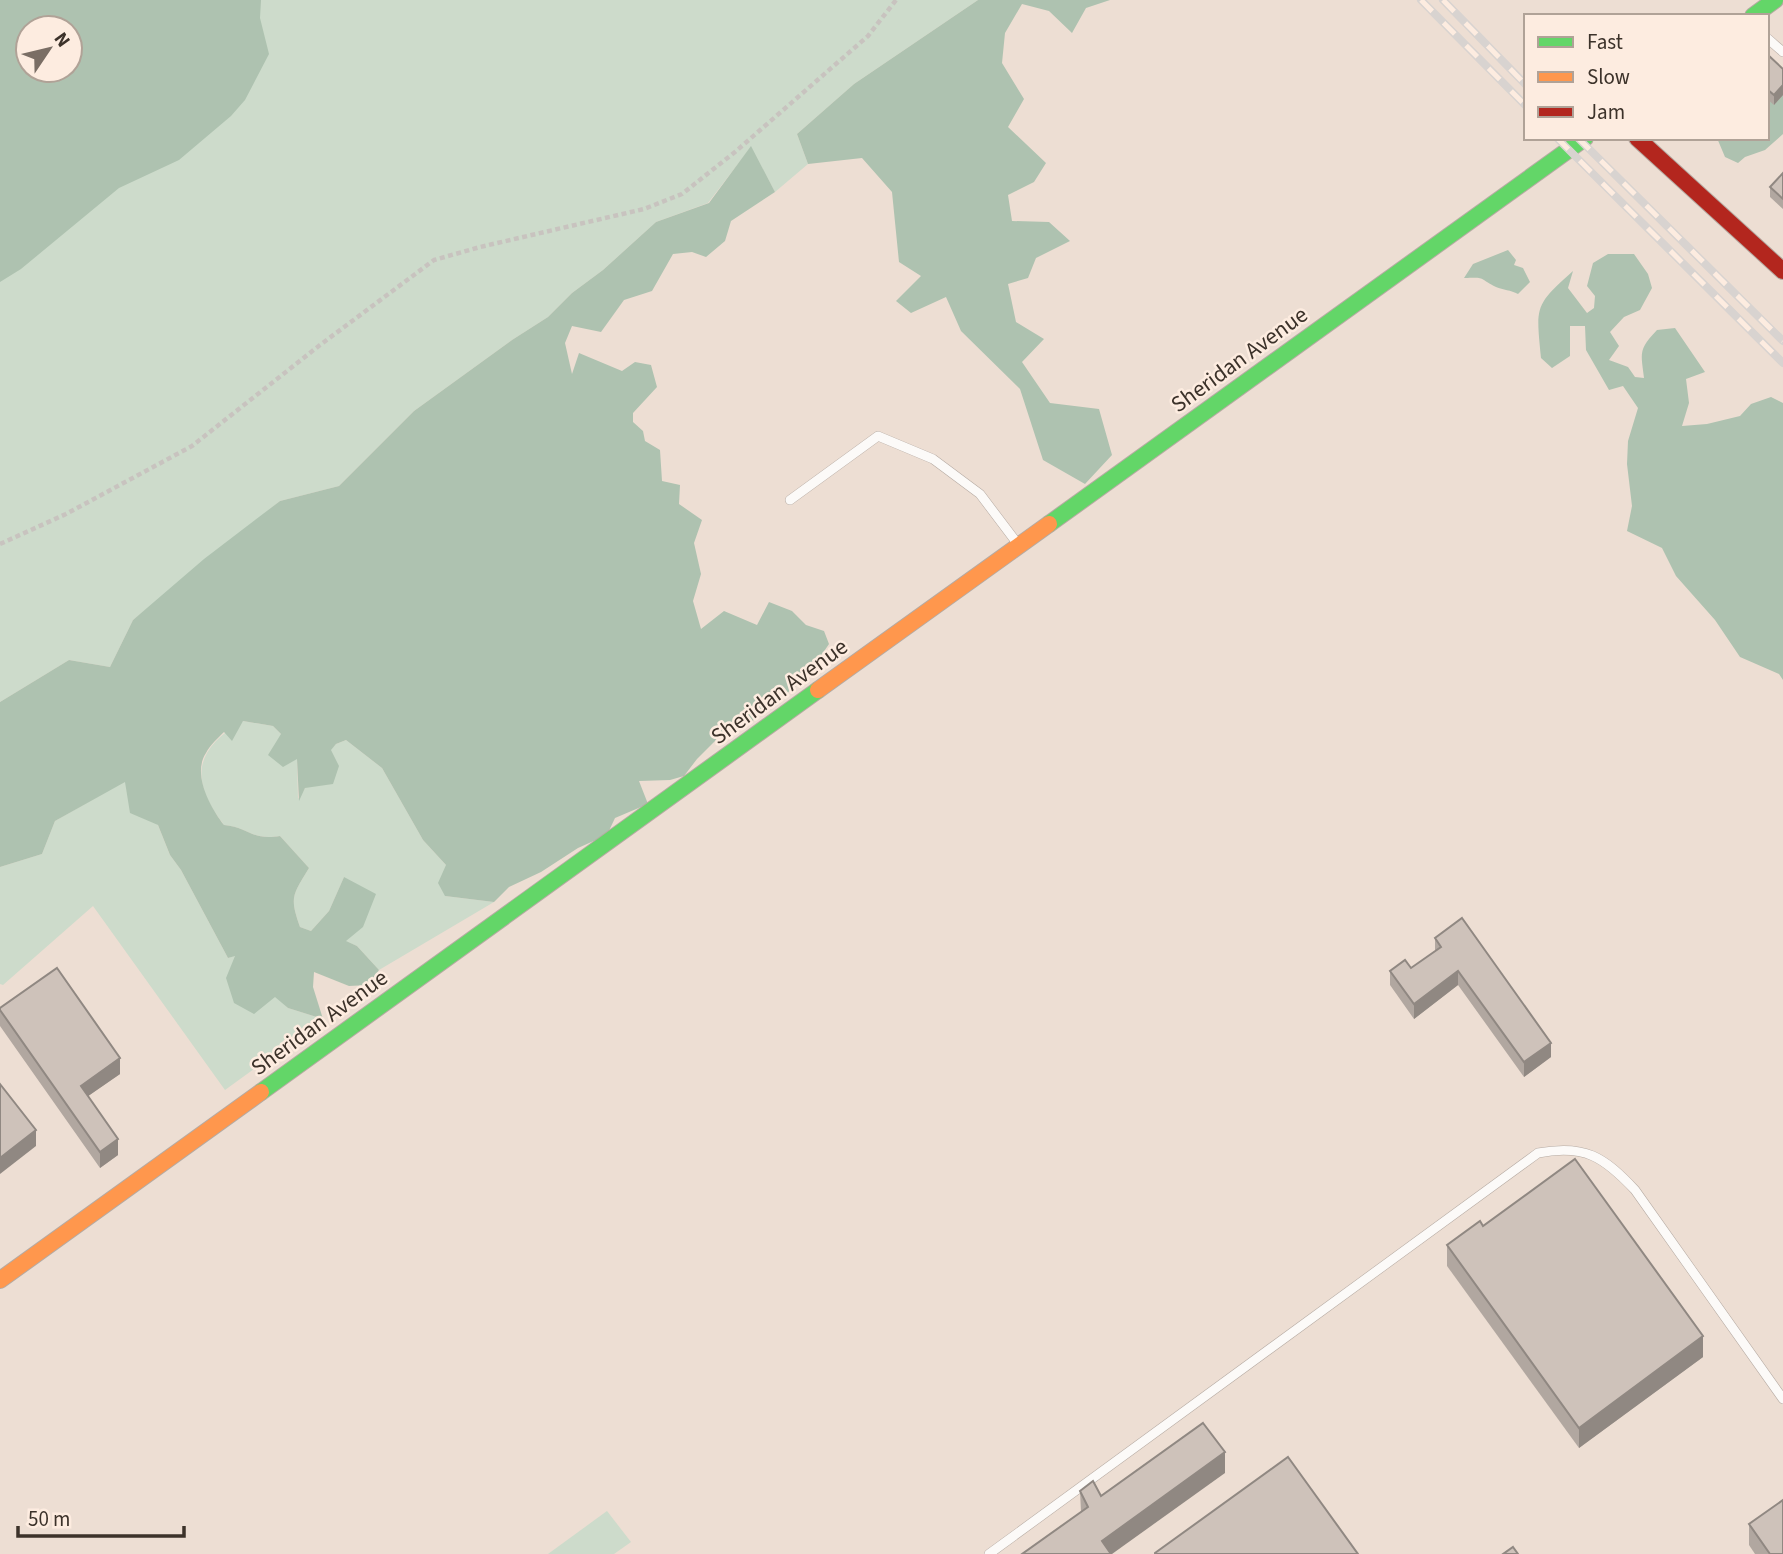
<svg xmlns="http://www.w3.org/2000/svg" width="1783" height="1554" font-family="'Source Sans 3',sans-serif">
<rect width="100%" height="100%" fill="#edded3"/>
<g fill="#cddbcb" fill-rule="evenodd">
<path d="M0 0H978L854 84 797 134 808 164 775 192 751 147 708 203 656 222 603 270 572 293 548 317 512 340 414 411 339 486 280 501 133 620 110 667 69 660 0 702ZM28 28H70V70H28Z"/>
<path d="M243 721 273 726 281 734 297 758 298 799 330 750 336 744 346 740 382 768 423 840 446 865 445 896 494 902 379 970 357 946 345 941 344 877 329 911 311 931 300 927C289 896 293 895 309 868L280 836C251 841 249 827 224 825 189 780 194 749 243 721Z"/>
<path d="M125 781 158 825 170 855 181 870 228 958 236 955 288 1008 323 1019 225 1090 93 906 3 985 0 984V867L42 854 55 821Z"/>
<path d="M607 1511 631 1542 614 1554H548Z"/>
</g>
<g fill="#aec2b0" fill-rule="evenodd">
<path d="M0 0H261L260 18 269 54 245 100 231 116 179 160 119 188 21 269 0 282ZM28 28H70V70H28Z"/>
<path d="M978 0H1110L1086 8 1072 33 1049 11 1022 4 1005 33 1002 63 1024 99 1008 127 1046 163 1034 182 1008 195 1012 221 1049 222 1070 241 1036 258 1028 278 1008 284 1016 322 1044 339 1022 362 1050 403 1099 409 1112 455 1085 484 1043 460 1020 389 961 331 946 297 911 313 896 301 921 276 899 262 892 192 862 158 808 164 797 134 854 84Z"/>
<path d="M1767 90H1783V134L1765 150 1745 157 1738 163 1725 157 1717 138H1767Z"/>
<path d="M751 146 775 192 731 221 725 241 706 257 692 252 673 254 652 291 624 300 601 332 572 326 565 343 572 374 579 353 622 371 635 362 651 365 657 387 633 413V422L643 431 645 441 660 450 662 481 680 485 679 504 702 520 694 543 701 574 693 601 701 629 724 611 757 625 769 602 792 611 806 625 824 631 829 644 806 678 745 727 719 737 697 759 684 776 670 780 639 781 648 804 615 818 607 835 578 848 541 872 509 887 494 902 445 896 438 883 446 865 423 840 382 768 346 740 336 744 331 750 339 766 333 784 305 788 299 801 297 759 283 767 268 755 281 734 273 726 243 721 232 741 224 732C218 738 210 745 206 753 192 774 210 807 224 825 249 827 251 841 280 836L309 868C293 895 289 896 300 927L311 931 329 911 344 877 376 894 363 927 346 941 357 946 379 970 368 985 349 986 314 972 313 987 323 1019 288 1008 275 997 254 1014 234 1003 226 978 235 956 228 958 181 870 170 855 158 825 130 813 125 782 55 821 42 854 0 867V702L69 660 110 667 133 620 204 559 280 501 339 486 414 411 512 340 548 317 572 293 603 270 656 222 709 203Z"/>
<path d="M1508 250 1516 260 1514 265 1523 268 1530 282 1518 294C1511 290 1503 290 1496 287 1478 278 1487 277 1464 278L1473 264Z"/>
<path d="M1608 254H1634L1648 274 1652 288 1640 310 1624 317 1610 332 1619 346 1609 360 1628 367 1635 377 1644 378C1641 353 1638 350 1657 330L1675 328 1705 372 1686 379 1689 403 1682 426 1707 424 1740 416 1751 404 1771 397 1783 403V680L1779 674 1740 657 1715 620 1676 576 1662 548 1627 531 1632 506 1627 464 1628 441 1638 408 1623 386 1609 390 1586 350 1585 326H1570V356L1552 368 1541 358C1536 306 1534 306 1573 271L1568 288 1587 313 1594 308 1595 296 1587 286 1593 263Z"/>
</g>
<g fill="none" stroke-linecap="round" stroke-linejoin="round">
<defs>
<g id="lane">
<path d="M1767 38 1783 52"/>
<path d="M790 500 878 436 933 459 980 494 1017 543"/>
<path d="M989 1554 1538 1153C1585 1144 1604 1157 1635 1190L1783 1399"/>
</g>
<g id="fast">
<path d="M1753 16 1775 0"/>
<path d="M1049 524 1585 138"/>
<path d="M261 1092 818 690"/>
</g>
<g id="slow">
<path d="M818 690 1049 524"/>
<path d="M0 1280 261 1092"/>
</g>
<path id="jam" d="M1637 138 1783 271"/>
</defs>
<use href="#lane" stroke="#b5aaa2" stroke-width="10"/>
<use href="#fast" stroke="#b5aaa2" stroke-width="18"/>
<use href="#slow" stroke="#b5aaa2" stroke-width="18"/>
<use href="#jam" stroke="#b5aaa2" stroke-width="18"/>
<path stroke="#c8c3bf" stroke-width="4.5" stroke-dasharray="5 3.5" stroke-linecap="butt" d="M0 544 66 514 192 446 320 345 434 260 480 247 644 209 682 194 735 152 868 36 896 0"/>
<use href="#lane" stroke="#fcfaf8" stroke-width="9"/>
<use href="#fast" stroke="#63d668" stroke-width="16"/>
<use href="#slow" stroke="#ff974d" stroke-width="16"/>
<use href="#jam" stroke="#b3261e" stroke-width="16"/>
<defs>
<g id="rail">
<path d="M1421 0 1526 106"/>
<path d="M1443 0 1526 85"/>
<path d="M1557 138 1783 363"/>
<path d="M1578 138 1783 341"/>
</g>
</defs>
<use href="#rail" stroke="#d8d3d0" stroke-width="8"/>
<use href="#rail" stroke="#fdece0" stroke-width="5" stroke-dasharray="16" stroke-linecap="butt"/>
</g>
<g fill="#b1a7a0">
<path d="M1767 54 1783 69V95L1774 105 1767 99Z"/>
<path d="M1783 173V209L1770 197V187Z"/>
<path d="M1435 938 1551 1057 1524 1077 1458 985 1414 1019 1390 985V971L1411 968 1435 951Z"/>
<path d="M0 1008 120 1074 88 1096 118 1155 100 1168 0 1026Z"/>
<path d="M1483 1226 1703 1357 1579 1448 1447 1266V1245Z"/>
<path d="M1225 1473 1081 1512 1080 1491 1101 1496Z"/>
<path d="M1749 1524 1783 1554H1755L1749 1545Z"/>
</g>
<g fill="#908882">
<path d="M1783 85V95L1774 105V95Z"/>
<path d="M1458 971V985L1414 1019V1004Z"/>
<path d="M1551 1043V1057L1524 1077V1062Z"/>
<path d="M120 1058V1074L81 1101V1086Z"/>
<path d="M36 1130V1146L0 1174V1158Z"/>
<path d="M118 1139V1155L100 1168V1152Z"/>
<path d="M1703 1336V1357L1579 1448V1428Z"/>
<path d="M1225 1452V1473L1112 1554H1102V1541Z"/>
</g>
<g fill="#cec2ba" stroke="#908882" stroke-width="2">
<path d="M1767 54 1783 69V85L1774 95 1767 89Z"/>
<path d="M1783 173V199L1770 187Z"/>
<path d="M1462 918 1551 1043 1524 1062 1458 971 1414 1004 1390 971 1405 960 1411 968 1441 947 1435 938Z"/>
<path d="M57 968 120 1058 81 1086 118 1139 100 1152 0 1010V1008Z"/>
<path d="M0 1084 36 1130 0 1158Z"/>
<path d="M1575 1159 1703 1336 1579 1428 1447 1245 1480 1221 1483 1226Z"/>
<path d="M1203 1423 1225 1452 1102 1541 1111 1554H1022L1088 1507 1080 1491 1093 1481 1101 1496Z"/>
<path d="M1288 1457 1358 1554H1155V1553Z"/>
<path d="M1783 1500V1554H1770L1749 1524Z"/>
<path d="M1513 1547 1518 1554H1503Z"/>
</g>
<g text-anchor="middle" stroke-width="5" stroke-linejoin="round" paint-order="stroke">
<g font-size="23" fill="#3c322a" stroke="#fdece0">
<text transform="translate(1239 359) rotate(-36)" y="8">Sheridan Avenue</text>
<text transform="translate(779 691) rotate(-36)" y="8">Sheridan Avenue</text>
<text transform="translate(319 1022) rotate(-36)" y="8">Sheridan Avenue</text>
</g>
</g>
<rect x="1524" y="14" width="245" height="126" fill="#fdece0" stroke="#b0a297" stroke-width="2"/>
<rect x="1538" y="37" width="35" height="10" fill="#63d668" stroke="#b0a297" stroke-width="2"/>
<text x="1587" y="49" font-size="21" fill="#3c322a">Fast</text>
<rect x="1538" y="72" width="35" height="10" fill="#ff974d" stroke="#b0a297" stroke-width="2"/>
<text x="1587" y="84" font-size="21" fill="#3c322a">Slow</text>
<rect x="1538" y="107" width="35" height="10" fill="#b3261e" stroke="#b0a297" stroke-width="2"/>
<text x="1587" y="119" font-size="21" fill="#3c322a">Jam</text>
<g transform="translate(49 49) rotate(55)"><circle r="33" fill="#fdece0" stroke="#b0a297" stroke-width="2"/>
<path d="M0-5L12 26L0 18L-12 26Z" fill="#7a6e65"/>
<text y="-10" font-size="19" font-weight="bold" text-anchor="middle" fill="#3c322a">N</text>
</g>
<path d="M18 1526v10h166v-10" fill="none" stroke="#3c322a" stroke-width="3.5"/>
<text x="28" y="1526" font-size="21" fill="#3c322a" stroke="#fdece0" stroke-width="5" paint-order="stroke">50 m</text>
</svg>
